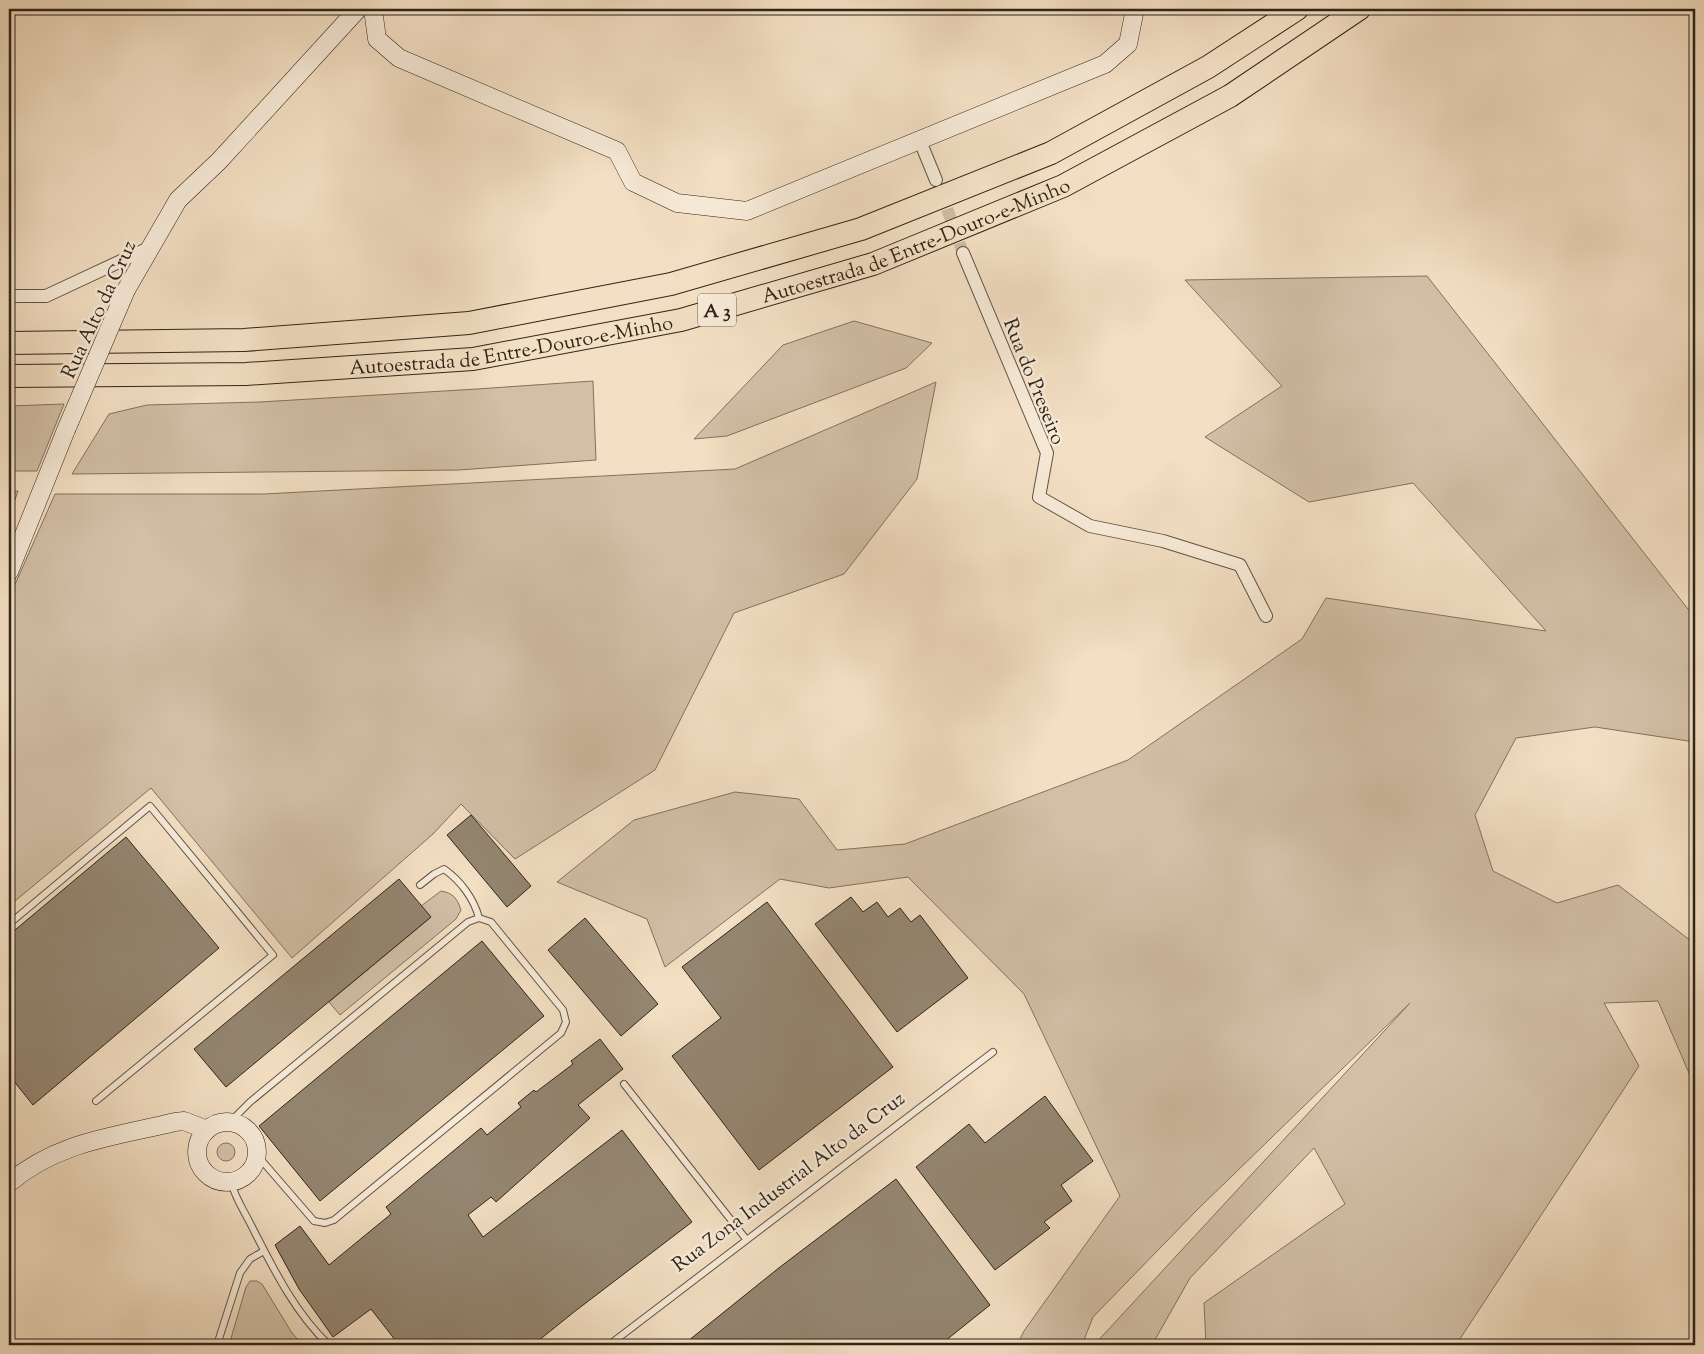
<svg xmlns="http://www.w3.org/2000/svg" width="1704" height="1354" font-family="'Sorts Mill Goudy',serif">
<rect width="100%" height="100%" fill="#f3dfc3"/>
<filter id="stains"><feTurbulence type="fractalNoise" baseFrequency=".004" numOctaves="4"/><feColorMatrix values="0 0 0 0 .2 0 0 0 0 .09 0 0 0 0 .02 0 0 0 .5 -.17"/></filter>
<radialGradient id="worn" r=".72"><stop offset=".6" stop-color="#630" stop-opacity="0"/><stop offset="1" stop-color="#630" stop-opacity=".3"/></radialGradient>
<g fill="#d2bfa6" stroke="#807260">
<path d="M1427 276 1695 618V742L1595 727 1516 738 1475 815 1493 871 1557 903 1618 885 1695 944V1087L1658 1001 1604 1003 1639 1066 1456 1345H1206L1204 1303 1345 1204 1314 1148 1190 1278 1152 1345H1094L1410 1003 1197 1210 1093 1317 1082 1345H1017L1024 1331 1120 1196 1024 994 908 877 829 888 780 879 665 967 647 919 557 882 634 820 735 792 799 799 837 850 905 844 1128 760 1302 639 1326 598 1546 631 1413 483 1309 502 1205 437 1282 386 1185 280Z"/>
<path d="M854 321 932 343 906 368 727 436 694 439 783 345Z"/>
<path d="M593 381 596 460 459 470 72 474 109 414 147 405 260 402 477 389Z"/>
<path d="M936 382 917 479 844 574 734 613 655 770 515 859 461 804 433 834 292 958 151 788 9 906V598L55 494H264L735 469Z"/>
<path d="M64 404 37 471H9V406Z"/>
<path d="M18 491 9 517V492Z"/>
<path d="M441 891C453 893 457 898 461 910L456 919 340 1015 329 1002 430 918 421 906Z"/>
<circle cx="226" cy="1152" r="9"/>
<path d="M250 1281H257L262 1284 292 1333 300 1342 298 1345H229L246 1287Z"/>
</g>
<g fill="#948671" stroke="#2e2519">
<path d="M471 815 531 886 507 907 447 835Z"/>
<path d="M126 837 219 948 33 1105 9 1075V935Z"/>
<path d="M399 879 431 917 226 1087 194 1049Z"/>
<path d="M851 897 863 912 877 902 888 917 900 908 911 922 920 915 968 978 897 1032 815 924Z"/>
<path d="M767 902 893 1067 759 1170 672 1056 721 1018 682 967Z"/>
<path d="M585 918 658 1004 621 1036 548 950Z"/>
<path d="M482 941 544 1016 320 1201 259 1126Z"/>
<path d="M600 1039 623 1069 578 1105 590 1118 496 1202 491 1197 468 1215 483 1237 622 1130 692 1222 574 1312 533 1345H399L371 1309 333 1337 299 1289 275 1245 300 1226 329 1265 391 1214 386 1207 481 1128 487 1135 521 1107 518 1103 534 1090 536 1092 573 1064 571 1061Z"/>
<path d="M1045 1096 1093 1161 1061 1185 1072 1201 1044 1222 1050 1228 995 1270 916 1167 969 1124 985 1143Z"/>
<path d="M896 1179 990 1305 940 1345H683L780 1267Z"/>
</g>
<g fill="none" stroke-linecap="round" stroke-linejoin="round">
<path stroke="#ccbaa1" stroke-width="12" stroke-dasharray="12 6" stroke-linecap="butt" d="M941 192 963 253"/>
<defs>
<g id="lane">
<path d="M420 885 434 874 444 869C461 881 474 899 479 918"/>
<path d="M9 924 150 806 273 955 96 1101"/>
<path d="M624 1084 746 1239"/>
<path d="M233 1123 237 1115 250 1102 468 922 479 918 491 922 563 1010 566 1022 561 1033 334 1220 325 1223 314 1221 263 1162 255 1159"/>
<path d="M231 1181C234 1196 243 1209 250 1223 272 1266 294 1312 329 1345"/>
<path d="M217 1345 240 1273 250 1259 264 1251"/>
<path d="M609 1345 993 1052"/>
</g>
<g id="street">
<path d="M920 141 936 180"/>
<path d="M963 253 1047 453 1039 497 1090 526 1163 541 1240 565 1266 616"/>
<path d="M9 296H46L151 247"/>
</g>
<g id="secondary">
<path d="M373 9 377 39 399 58 617 151 633 182 677 203 747 211 1105 64 1128 44 1135 9"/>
<path d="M126 290 178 200 219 161 358 9"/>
<path d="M9 572 66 430"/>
<circle cx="227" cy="1152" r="30"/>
<path d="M9 1183C59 1141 114 1137 175 1122L184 1121 207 1130"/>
</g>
<g id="highway">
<path d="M9 343 244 340 469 323 671 284 861 229 1051 153 1208 67 1297 9"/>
<path id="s1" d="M9 376 246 374 473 359 681 320 873 264 1063 186 1230 96 1359 9"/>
</g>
</defs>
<use href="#lane" stroke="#5f5444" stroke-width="8"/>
<use href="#street" stroke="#5f5444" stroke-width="14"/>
<use href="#secondary" stroke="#2e2519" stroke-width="19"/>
<use href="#highway" stroke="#2e2519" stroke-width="24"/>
<use href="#lane" stroke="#f7ead8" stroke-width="6"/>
<use href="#street" stroke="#f7ead8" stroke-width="12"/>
<use href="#secondary" stroke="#f7ead8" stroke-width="18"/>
<use href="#highway" stroke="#f3dfc3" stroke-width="22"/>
<defs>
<path id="secondary-bridge" d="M66 430 126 290"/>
</defs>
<use href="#secondary-bridge" stroke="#2e2519" stroke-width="19" stroke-linecap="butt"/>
<use href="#secondary-bridge" stroke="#f7ead8" stroke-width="18"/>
</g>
<g text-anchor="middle" stroke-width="5" stroke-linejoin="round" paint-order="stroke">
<rect fill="#f7ead8" stroke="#6a6052" stroke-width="1" x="698" y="293.5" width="38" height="33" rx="4"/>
<g font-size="19" font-weight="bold" fill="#2e2519">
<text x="717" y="317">A 3</text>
</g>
<g font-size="20" fill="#2e2519" stroke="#f7ead8">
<text dy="7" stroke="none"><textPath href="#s1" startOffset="924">Autoestrada de Entre-Douro-e-Minho</textPath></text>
<text transform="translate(98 309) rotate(-65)" y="7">Rua Alto da Cruz</text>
<text dy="7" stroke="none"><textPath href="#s1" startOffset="504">Autoestrada de Entre-Douro-e-Minho</textPath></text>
<text transform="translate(1035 381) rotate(68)" y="7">Rua do Preseiro</text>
<text transform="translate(788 1181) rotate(-37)" y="7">Rua Zona Industrial Alto da Cruz</text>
</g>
</g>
<rect width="1704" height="1354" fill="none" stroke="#f3dfc3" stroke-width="30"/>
<rect x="10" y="10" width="1684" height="1334" fill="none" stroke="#2e2519" stroke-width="2.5"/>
<rect x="15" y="15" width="1674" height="1324" fill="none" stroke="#2e2519"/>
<rect width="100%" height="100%" filter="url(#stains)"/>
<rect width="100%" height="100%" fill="url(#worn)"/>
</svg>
